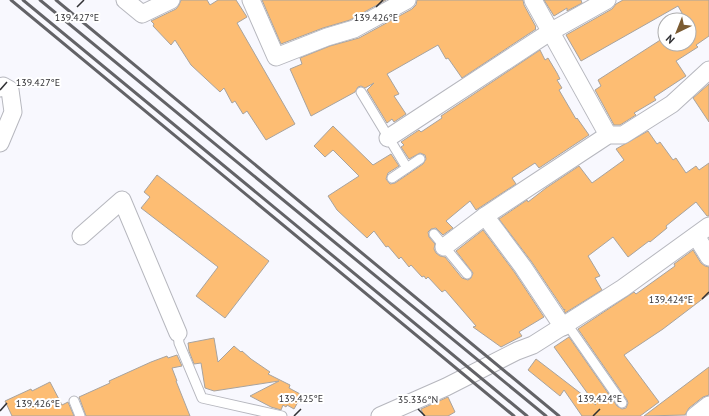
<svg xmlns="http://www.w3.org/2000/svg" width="709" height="416" font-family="'PT Sans',sans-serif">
<rect width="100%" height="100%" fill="#f8f8fe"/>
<g fill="#fdbd73" stroke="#a8a39e">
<path d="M181 0H207L210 5 218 0H236L247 17 237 23 295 124 266 140 247 111 243 114 235 101 232 103 224 88 220 92 191 65 175 40 171 45 153 26 154 24 151 21 176 9 179 5Z"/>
<path d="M262 0H386L350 20 323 28 281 44Z"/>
<path d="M417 0H523L524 5 536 27 535 28 536 29 462 78 448 58 446 59 438 45 387 74 399 94 394 96 406 114 394 122 392 119 387 123 367 90 374 83 365 88 361 86 358 87 355 92 311 116 290 69 302 64 300 58 330 46 359 38 412 9 416 5Z"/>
<path d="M544 0H581L582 3 567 11V8L554 16Z"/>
<path d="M623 0H709V36L696 45 698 47 676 61 686 76 654 97 656 100 634 113 636 115 620 125H614L595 90 601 86 598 80 665 37V44H689V20H686L678 6 581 61 566 35 612 9 616 4Z"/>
<path d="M540 50 545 60 548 58 557 73 560 79 557 80 562 88 559 90 576 119 577 118 589 135 539 168 535 163 512 178 516 184 476 210 470 201 446 221 453 228 443 235 436 228 431 229 428 232 429 237 435 244 434 249 436 253 440 256 445 257 462 278 468 280 471 278 473 273 456 251 483 230 515 273 544 317 519 332 522 336 501 347 473 327 476 326 445 290 442 292 428 277 426 279 424 276 422 277 411 265 409 267 401 257 399 259 388 246 386 247 374 231 367 238 337 210 328 196 359 176 333 150 325 157 314 146 333 126 373 165 391 154 399 166 388 173 386 179 390 184 395 183 423 164 426 159 425 155 420 153 409 159 401 147 404 145 401 142 419 130 421 132 442 118 441 116Z"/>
<path d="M709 84V122L693 98Z"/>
<path d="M648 131 657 144 660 142 673 160 676 158 686 173 696 166 699 170 709 163V216H707L696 202 666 226 667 228 650 242 649 241 628 257 613 237 588 256 600 276 595 278 602 290 565 313 564 311 565 309 564 310 531 261 499 219 527 200 528 202 546 188 579 166 592 183 624 160 616 149Z"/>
<path d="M157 175 269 261 225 318 196 296 218 267 141 208 150 197 144 192Z"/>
<path d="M693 250 701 263 705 266 709 267V294L663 329 624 355 659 402 640 416H582L564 390 560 396 528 370 536 359 596 405 554 347 569 337 617 406 622 409 626 408 628 403 627 400 578 329 634 292 636 294 675 266 674 264Z"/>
<path d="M214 338 218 362 234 346 241 352 242 351 251 359 270 372 268 374 290 385 289 388 302 395 294 409 287 405 286 407 283 405 281 410 271 407 250 396 279 381 214 391 205 388 201 363 194 364 189 351 188 343Z"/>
<path d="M177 355 182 366 172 368 177 381H176L190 416H86L79 397 110 383 109 381 151 362 167 356 168 358Z"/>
<path d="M709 367V395L703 397 689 408 685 415 644 416Z"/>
<path d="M50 382 62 405 68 402 74 416H12L5 401 31 389 32 391Z"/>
<path d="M448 397 455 412 448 416H424L421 409Z"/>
</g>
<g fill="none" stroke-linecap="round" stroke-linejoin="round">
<defs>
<g id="lane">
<path d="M361 92 407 168"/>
<path d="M392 178 420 159"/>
<path d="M434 234 467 274"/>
<path d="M567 324 622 403"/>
<path d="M178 333 179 343 202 398 282 416"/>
<path d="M74 401 80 416"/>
</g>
<g id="street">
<path d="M125 0 142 14 171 0"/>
<path d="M251 0 276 57 327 37 354 29 407 0"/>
<path d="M533 0 608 135"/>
<path d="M0 88 3 86 10 90 13 112 0 143"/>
<path d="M388 138 550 32 607 0"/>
<path d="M81 236 122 200 178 333"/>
<path d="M696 236 709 257"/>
<path d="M444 247 485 216"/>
<path d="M563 327 523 267 485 216 608 135H623L672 104 709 70"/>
<path d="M380 416 446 387 517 351 533 345 623 288 709 226"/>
<path d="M695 416 709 405"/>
</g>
</defs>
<use href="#lane" stroke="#b6b7be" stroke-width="11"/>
<use href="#street" stroke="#b6b7be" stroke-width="19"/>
<use href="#lane" stroke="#fff" stroke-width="9"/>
<use href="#street" stroke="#fff" stroke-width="17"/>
<g stroke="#636367" stroke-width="3">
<path d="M11 0 514 416"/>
<path d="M23 0 527 416"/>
<path d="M40 0 546 416"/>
<path d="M56 0 559 416"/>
</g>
</g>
<path fill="none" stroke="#313134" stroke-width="1.5" d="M77 7 84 0M376 7 383 0M0 90 7 82M702 299 709 292M418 409 425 416M0 411 7 403M294 416 301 409M593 416 600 409"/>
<g font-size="10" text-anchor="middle" fill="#313134" stroke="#fff" stroke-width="4" stroke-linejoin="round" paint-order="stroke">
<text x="77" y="21">139.427°E</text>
<text x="376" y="21">139.426°E</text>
<text x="38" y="86">139.427°E</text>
<text x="671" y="303">139.424°E</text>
<text x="301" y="402">139.425°E</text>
<text x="600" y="402">139.424°E</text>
<text x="418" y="403">35.336°N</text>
<text x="38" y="407">139.426°E</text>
</g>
<g transform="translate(677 32) rotate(223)"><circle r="19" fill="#ffffff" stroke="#adadae"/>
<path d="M0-3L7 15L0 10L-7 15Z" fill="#7b5b31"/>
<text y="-6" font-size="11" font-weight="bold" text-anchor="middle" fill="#313134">N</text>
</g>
</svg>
